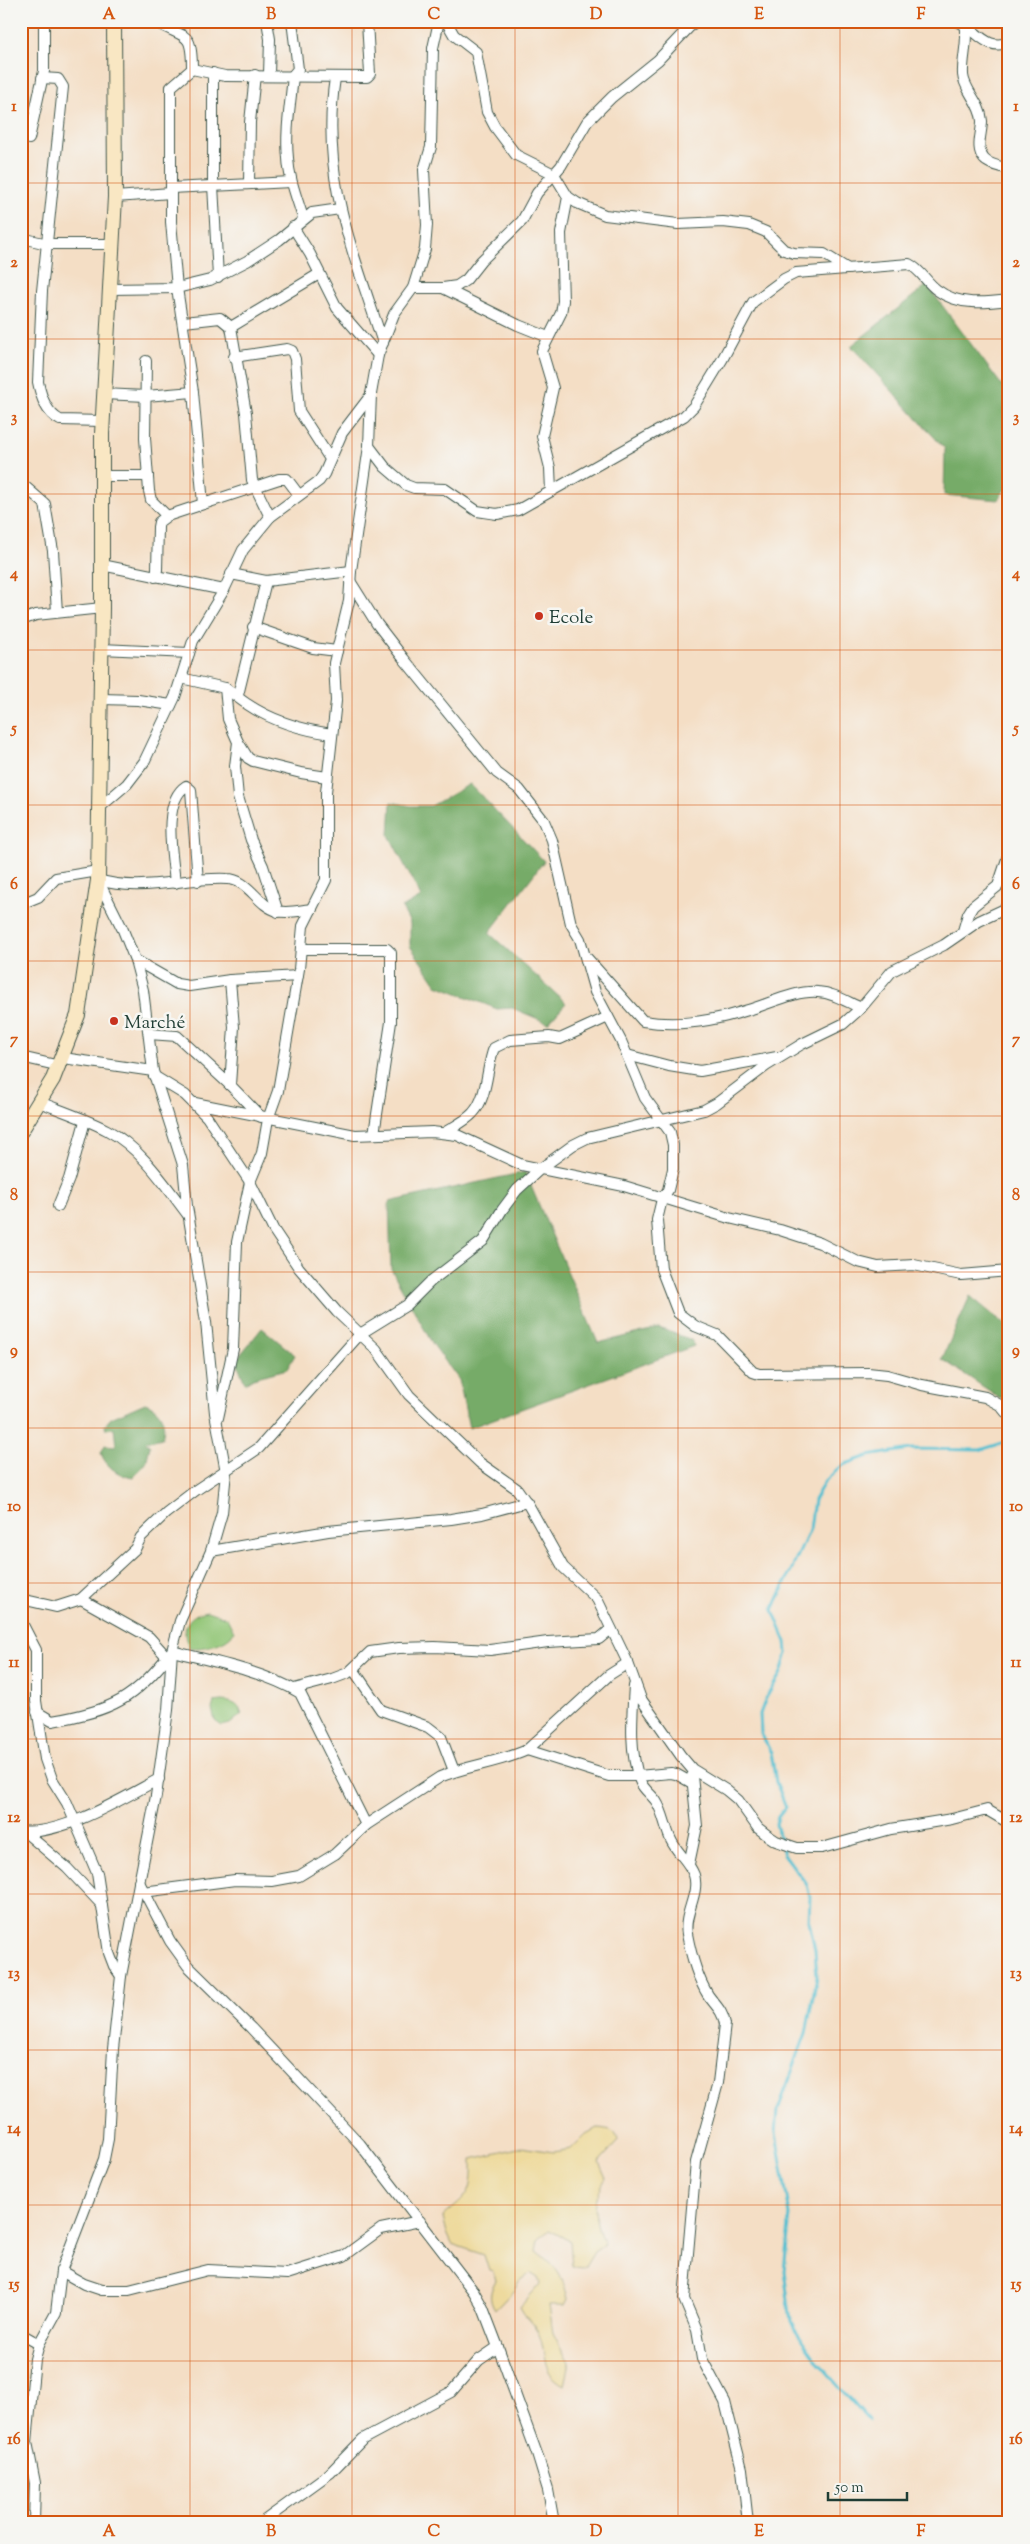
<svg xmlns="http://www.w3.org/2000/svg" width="1030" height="2544" font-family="'Sorts Mill Goudy',serif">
<rect width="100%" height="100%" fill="#f6f6f2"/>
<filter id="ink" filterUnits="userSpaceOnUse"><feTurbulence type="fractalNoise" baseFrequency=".02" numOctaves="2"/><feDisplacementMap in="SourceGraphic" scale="10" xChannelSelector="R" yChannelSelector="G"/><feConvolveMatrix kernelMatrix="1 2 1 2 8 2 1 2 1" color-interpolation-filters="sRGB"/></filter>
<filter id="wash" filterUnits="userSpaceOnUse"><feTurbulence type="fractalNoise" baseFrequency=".0096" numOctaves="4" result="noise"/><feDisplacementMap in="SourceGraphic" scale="20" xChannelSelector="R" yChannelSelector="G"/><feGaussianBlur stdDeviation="1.12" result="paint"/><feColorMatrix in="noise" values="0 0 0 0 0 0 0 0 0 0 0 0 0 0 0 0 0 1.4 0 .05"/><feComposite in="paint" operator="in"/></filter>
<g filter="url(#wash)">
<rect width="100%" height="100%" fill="#f4dec5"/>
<g fill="#93c677" stroke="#598256">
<path d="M207 1611 227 1618 234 1632C227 1644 203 1649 190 1648 179 1631 187 1614 207 1611Z"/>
<path d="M222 1701C232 1702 238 1703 242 1714L230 1724 222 1726 215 1721 212 1709 214 1702Z"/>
</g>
<g fill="#76ab68" stroke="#4a744e">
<path d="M927 285 1009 395V483L998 500 944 495 945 449 851 346Z"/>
<path d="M470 784 544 861 489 933 566 1003 548 1023 512 1008 497 1009 437 985 410 946V923L402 908 421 897 389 835 391 802 411 806H431Z"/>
<path d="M525 1172 598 1343 659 1328 692 1340 694 1346 469 1428 459 1380 432 1343 391 1269 389 1202Z"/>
<path d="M970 1296 1009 1328V1395L1000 1398 942 1359Z"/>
<path d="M262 1328 295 1355 287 1369 253 1378 245 1383 236 1360Z"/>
<path d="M145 1403C161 1408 167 1423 162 1438L145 1442 150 1446 146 1463 133 1478C119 1476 105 1466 101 1453L105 1445 116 1446 114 1428 106 1429 105 1425 111 1418Z"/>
</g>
<path fill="#eeda9e" stroke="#868c69" d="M597 2128C608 2129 616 2129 618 2141L599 2162 606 2178C590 2205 594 2218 604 2245L594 2252 585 2267 572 2266 570 2241 549 2230 538 2240 536 2251C556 2266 562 2274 568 2299L565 2305H549L553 2333 569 2363 564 2385C538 2371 548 2350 537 2330 532 2321 524 2316 520 2307L540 2284 538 2278 530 2273 519 2281 515 2289 495 2310C488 2299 490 2291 496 2280L493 2272 489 2271 484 2255 452 2244 447 2233 443 2217C469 2194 473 2195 472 2159L522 2147 553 2152 571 2149 586 2134Z"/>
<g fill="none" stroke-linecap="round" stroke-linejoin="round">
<path stroke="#55c0d1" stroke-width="3" d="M868 2420 820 2365 795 2330 791 2321 784 2271 790 2215 776 2133 778 2110 806 2033 817 1977 815 1950 809 1921 810 1897 807 1885 784 1854 776 1824 778 1817 786 1807 776 1782 771 1753 761 1733 760 1714 766 1698 781 1673 787 1653 786 1642 773 1610 810 1529 814 1500 825 1481 843 1465 868 1456 911 1449 980 1450 1009 1441"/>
</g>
</g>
<g filter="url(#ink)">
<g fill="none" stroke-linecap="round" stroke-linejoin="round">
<defs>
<g id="street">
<path d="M154 21C185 40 192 28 192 69L171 87V222L177 288 193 392 203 504"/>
<path d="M267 21 270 39 269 75"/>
<path d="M292 21 298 69 293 75C291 102 285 130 288 158 289 179 297 198 303 218"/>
<path d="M446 21 454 35 476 52 487 112 495 127 516 155 554 174 568 197 577 203 605 215 678 224 723 222 749 225 766 232 784 250 794 253 824 254 848 269"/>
<path d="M955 21C976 26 985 53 1009 42"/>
<path d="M965 21C969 40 962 57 963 75 964 90 981 103 982 121 982 134 975 148 984 159 989 165 1002 167 1009 169"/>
<path d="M192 69 225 76 367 77 370 74 367 21"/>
<path d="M213 73V185L218 277"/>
<path d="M42 78 58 79 63 87 42 291 38 382C41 397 46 413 60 420L102 421"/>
<path d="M335 78C320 177 353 251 383 343"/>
<path d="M29 139 44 71V21"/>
<path d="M249 183 250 122 255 75"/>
<path d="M171 188 291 182"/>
<path d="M115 197 171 193"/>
<path d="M293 227 310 254 337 308 378 355"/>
<path d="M21 238 48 244H114"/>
<path d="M413 288H443L457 286 466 280 481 261 522 221 537 193 561 166 587 122 612 97 658 60 695 21"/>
<path d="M443 288 518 325 548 337"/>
<path d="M111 289 177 288 210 280 247 261 279 240 312 213 340 209"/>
<path d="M184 322 220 318 231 327 246 413 252 480 270 517"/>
<path d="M231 327 319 274"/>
<path d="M234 357 287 349 292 351 295 359 299 411 330 459"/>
<path d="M146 361 145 438 149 491 151 500 167 516"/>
<path d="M103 394 146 396 193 392"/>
<path d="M369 446 385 467 406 485 414 488 445 489 477 511 497 514 518 510 684 416 694 406 722 360 753 302 784 279 796 273 909 264C921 270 926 282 937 290 958 306 985 303 1009 300"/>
<path d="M102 476H148"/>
<path d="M21 483 45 504 53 551 57 612"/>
<path d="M551 491 550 468 542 436 553 388 542 351 561 313 563 301 561 233 568 197"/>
<path d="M102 565 224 590"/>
<path d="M231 574 266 581 351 571"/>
<path d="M155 577 157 570 158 527 159 522 167 516 279 479H287L299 495"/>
<path d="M350 581 377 624 404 659 497 773 519 789 544 821 552 840 571 924 580 939 595 992 621 1041 645 1098 670 1132 673 1145V1169L668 1190 662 1199 657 1220 661 1269 678 1313 695 1326 717 1335 753 1372 759 1374 868 1373 887 1375 922 1385 985 1397 1000 1405 1009 1416"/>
<path d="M21 620 36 615 102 608"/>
<path d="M253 627 313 648 337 651"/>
<path d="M101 649 189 653"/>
<path d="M181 678 225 688 228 719 238 742 235 766 238 797 251 840 263 866 278 912"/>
<path d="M225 688C233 693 239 699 247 704 272 721 303 730 332 734"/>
<path d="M238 695 266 581"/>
<path d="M101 699 138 700 171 705"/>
<path d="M238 742 248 758 253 761 301 773 327 777"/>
<path d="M99 808 127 784 144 762 175 697 193 641 224 590 243 550 270 517 319 481 324 474 342 433 371 395"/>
<path d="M98 880C142 893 183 877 227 879 249 879 257 906 278 911 287 914 302 910 312 909"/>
<path d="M175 883C173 858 161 802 186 786L191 790 198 881"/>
<path d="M21 904 38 897 56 878 98 871"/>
<path d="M963 931 968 914 973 906 998 886 1009 853"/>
<path d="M301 949H387L391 953V1022L374 1134"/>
<path d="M587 958 643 1021C678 1027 714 1021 748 1010 769 1004 796 990 818 992 834 993 847 1002 861 1008"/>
<path d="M135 960 177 984 189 986 230 980 298 976"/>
<path d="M230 980 234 1027 230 1085 261 1117"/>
<path d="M149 1034 177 1036 230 1085"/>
<path d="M627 1055 669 1066 700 1071 777 1057"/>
<path d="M21 1057 60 1066"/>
<path d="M63 1058 153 1071"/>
<path d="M154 1076 185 1095 207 1117 250 1182 273 1229 299 1268 337 1312 376 1349 409 1395 480 1463 517 1489 529 1506 563 1567 597 1599 628 1663 641 1699 681 1756 692 1769 726 1790 738 1800 758 1828 767 1835 776 1841 797 1848H822L891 1829 952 1819 987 1810 1009 1823"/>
<path d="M39 1102C62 1111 86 1119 107 1130 141 1148 165 1185 188 1215"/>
<path d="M195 1103 355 1135 432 1132 457 1135 522 1165 624 1186 729 1218 780 1230 820 1243 858 1262 878 1267 914 1265 961 1275 1009 1271"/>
<path d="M444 1133C453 1127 466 1121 473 1113 488 1097 486 1068 494 1048L510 1040 549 1037 560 1039 608 1017"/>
<path d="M58 1206 69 1179 85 1121"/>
<path d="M218 1418 233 1349 237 1242 250 1182 262 1153 268 1119 278 1091 299 969 303 926 326 880V792L336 701 334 663 349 601 351 571 369 446 371 394 378 355 394 314 413 288 425 249 427 225 424 170 431 147 433 48 439 21"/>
<path d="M211 1551 328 1531 451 1519 482 1514 527 1502"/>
<path d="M21 1599 56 1607 81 1599 135 1549 141 1537 166 1513 196 1490 259 1448 360 1334 407 1305 431 1281 483 1241 502 1210 517 1190 540 1169 573 1145 587 1138 704 1110 717 1103 766 1066 802 1044 843 1024 861 1008 892 971 944 945 979 921 1009 907"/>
<path d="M81 1599 149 1637 167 1657"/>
<path d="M21 1621 36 1650V1701L45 1759 52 1779 67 1803 97 1873 109 1953 114 1966 121 1976"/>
<path d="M353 1669 381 1710 428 1727 441 1737 454 1771"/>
<path d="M634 1686C632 1716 629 1752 640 1781 643 1789 651 1794 656 1801 664 1813 665 1828 671 1840 677 1853 689 1861 694 1875 700 1894 683 1914 687 1934 691 1955 697 1977 708 1995 715 2005 723 2011 725 2024L718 2083 696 2162 684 2299 697 2330 702 2359 725 2402 742 2469 748 2523"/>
<path d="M294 1689 332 1679 348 1673 370 1652 399 1648 435 1647 490 1650 548 1642 599 1639 611 1629"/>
<path d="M37 1712 52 1721C112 1711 135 1699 172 1651 212 1661 266 1672 300 1693L366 1825"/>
<path d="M527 1750 609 1776H638L671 1773 676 1774 692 1783"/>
<path d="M21 1831C60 1837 125 1797 159 1779"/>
<path d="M25 1832 67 1868 102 1905"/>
<path d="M689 1864 697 1826 692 1776"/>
<path d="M139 1882 170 1941 188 1966 251 2028 360 2144 474 2292 483 2308 498 2347 537 2454 548 2490 554 2523"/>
<path d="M143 1892 235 1880 272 1881 299 1876 335 1854 366 1825 440 1777C468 1765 499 1763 527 1750L609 1675 628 1663"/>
<path d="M61 2271 84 2284 102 2290H129L208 2270 287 2274 344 2256 381 2229 420 2221"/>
<path d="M21 2334 39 2344"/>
<path d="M34 2523 35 2483 27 2442 35 2359 39 2344 56 2313 61 2271 104 2159 108 2139 113 2049 121 1976 156 1796 168 1710 172 1651 180 1621 211 1551 222 1513 226 1472 215 1413 206 1322 187 1206 183 1165 153 1071 143 990 135 960 123 930 98 880"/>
<path d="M261 2523 330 2473 363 2439 451 2392 479 2360 498 2347"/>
</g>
<path id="secondary" d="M21 1131 53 1079 78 1015 98 880 102 608V434L115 197 114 21"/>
</defs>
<use href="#street" stroke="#3f554a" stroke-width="12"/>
<use href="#secondary" stroke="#3f554a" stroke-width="16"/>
<use href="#street" stroke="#fff" stroke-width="10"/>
<use href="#secondary" stroke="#f9e7c3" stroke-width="14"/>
</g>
</g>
<path fill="none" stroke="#d45610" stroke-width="1" stroke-opacity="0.55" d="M190 21V2523M352 21V2523M515 21V2523M678 21V2523M840 21V2523M21 183H1009M21 339H1009M21 494H1009M21 650H1009M21 805H1009M21 961H1009M21 1116H1009M21 1272H1009M21 1428H1009M21 1583H1009M21 1739H1009M21 1894H1009M21 2050H1009M21 2205H1009M21 2361H1009"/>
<g fill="#c8321e" stroke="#f6f6f2" stroke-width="2">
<circle cx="539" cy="616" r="5"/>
<circle cx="114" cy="1021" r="5"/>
</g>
<g text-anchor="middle" stroke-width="5" stroke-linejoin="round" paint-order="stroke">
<g font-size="19" fill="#1f3d34" stroke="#f6f6f2" text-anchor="start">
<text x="549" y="623">Ecole</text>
<text x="124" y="1028">Marché</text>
</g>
</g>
<rect width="1030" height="2544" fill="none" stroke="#f6f6f2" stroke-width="55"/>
<path d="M828 2492v8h79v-8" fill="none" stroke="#1f3d34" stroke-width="2.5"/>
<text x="835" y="2492" font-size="15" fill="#1f3d34" stroke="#f6f6f2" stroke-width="4" paint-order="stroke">50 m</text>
<rect x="28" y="28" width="974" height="2488" fill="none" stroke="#d45610" stroke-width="2"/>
<g font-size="16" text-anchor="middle" font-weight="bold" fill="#d45610">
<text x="109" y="19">A</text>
<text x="271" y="19">B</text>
<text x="434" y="19">C</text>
<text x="596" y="19">D</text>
<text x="759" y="19">E</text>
<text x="921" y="19">F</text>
<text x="14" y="111">1</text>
<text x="1016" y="111">1</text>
<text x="14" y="267">2</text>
<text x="1016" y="267">2</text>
<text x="14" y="422">3</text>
<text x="1016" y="422">3</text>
<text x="14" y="578">4</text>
<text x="1016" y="578">4</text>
<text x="14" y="733">5</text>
<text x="1016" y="733">5</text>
<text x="14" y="889">6</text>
<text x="1016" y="889">6</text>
<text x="14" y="1044">7</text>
<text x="1016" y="1044">7</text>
<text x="14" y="1200">8</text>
<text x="1016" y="1200">8</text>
<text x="14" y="1355">9</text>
<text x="1016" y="1355">9</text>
<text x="14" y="1511">10</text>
<text x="1016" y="1511">10</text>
<text x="14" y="1667">11</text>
<text x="1016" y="1667">11</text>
<text x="14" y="1822">12</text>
<text x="1016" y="1822">12</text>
<text x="14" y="1978">13</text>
<text x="1016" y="1978">13</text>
<text x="14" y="2133">14</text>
<text x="1016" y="2133">14</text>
<text x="14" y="2289">15</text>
<text x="1016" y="2289">15</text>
<text x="14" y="2444">16</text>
<text x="1016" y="2444">16</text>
<text x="109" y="2536">A</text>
<text x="271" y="2536">B</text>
<text x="434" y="2536">C</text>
<text x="596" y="2536">D</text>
<text x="759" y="2536">E</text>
<text x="921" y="2536">F</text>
</g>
</svg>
